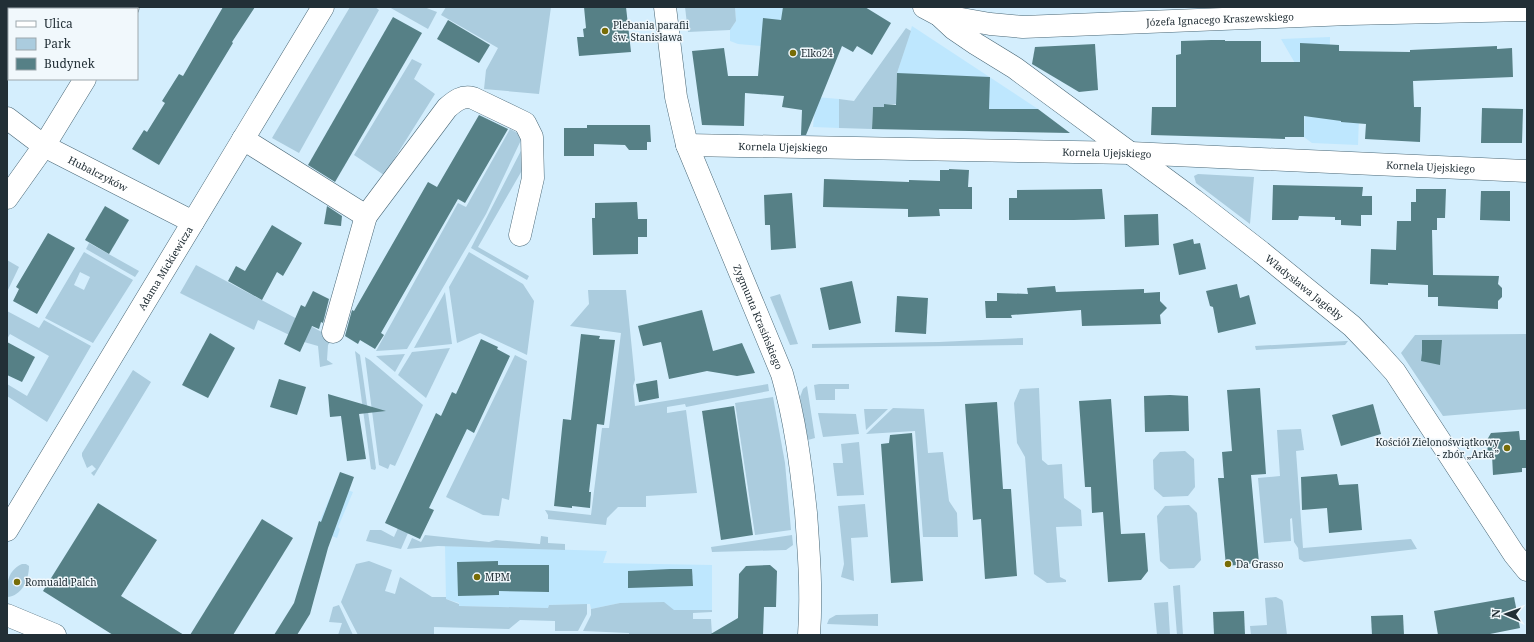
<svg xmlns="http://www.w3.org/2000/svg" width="1534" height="642" font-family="'Noto Serif',serif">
<rect width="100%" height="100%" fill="#d4eefd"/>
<g fill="#bee7fe">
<path d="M735 7H844L761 46 738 44 730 41V30L736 21Z"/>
<path d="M912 26 1038 109H989L896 104 897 73Z"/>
<path d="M1330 37 1329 89 1360 91 1358 145 1312 143 1304 137 1305 102 1310 89 1281 39Z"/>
<path d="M816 97 839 99V128L813 127Z"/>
<path d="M335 485 353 492 338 527 340 529 337 538 316 530Z"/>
<path d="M445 546 607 551 603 563 712 565V610H674L620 603 591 609 590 604 549 605 548 608 459 606V603L446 599Z"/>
</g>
<g fill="#abccde" fill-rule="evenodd">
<path d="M350 7H375L379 10 299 153 272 138Z"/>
<path d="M389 7H424L437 12 428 29Z"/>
<path d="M446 7H551L539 94 484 89 486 70 498 48 441 15Z"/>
<path d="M685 7H735L736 21 730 30 688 32Z"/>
<path d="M906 28 911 31 897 73 896 104H884V107H873L872 129 839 128V99L854 101Z"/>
<path d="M412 59 422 64 414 79 435 94 384 175 354 155Z"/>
<path d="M510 129 523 136 486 214 407 349 376 351 458 203 466 207Z"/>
<path d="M528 137V160L478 247 529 276 527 280 471 248Z"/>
<path d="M1198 174 1254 177 1250 224 1196 183 1194 176Z"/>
<path d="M89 243 139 271 135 277 86 249Z"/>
<path d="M84 252 133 280 93 343 45 318ZM80 272 90 277 84 290 74 285Z"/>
<path d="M469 252 523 284 534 301 527 355 480 333 457 343 449 287Z"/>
<path d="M7 260 19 267 7 292Z"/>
<path d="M196 265 333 338 328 345 327 360 333 364 320 367 318 346 304 342 258 320 254 330 180 293Z"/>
<path d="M588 290H626L635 380 633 386 635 406 768 384 769 391 686 407 685 404 667 407V413L686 410 697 493 646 496V507H618L607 518 606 525 548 519V515L545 510 591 515 602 428H609L621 333 570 326 589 304Z"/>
<path d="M445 292 452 344 414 348Z"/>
<path d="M780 294 798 344 790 345 770 297Z"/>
<path d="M7 311 39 328 44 320 91 346 47 422 7 396V384L27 396 49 356 10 334 7 339Z"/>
<path d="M1527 334V409L1443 416 1401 353 1415 335Z"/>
<path d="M1023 338V345L812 348V344L939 342Z"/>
<path d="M1346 341H1348L1345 345 1256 350 1255 346Z"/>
<path d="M450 348 426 398 398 375 412 352Z"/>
<path d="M355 351 360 355 376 468 375 470 371 469Z"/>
<path d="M405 354 395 372 376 356Z"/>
<path d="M515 355 527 361 509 500 502 498 499 516 483 515 446 497Z"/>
<path d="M365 357 370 360 423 405 395 466 390 464 388 469 379 465Z"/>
<path d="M133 370 151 382 94 476 91 473 96 469 92 465 87 468 82 456V453Z"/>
<path d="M819 384H849V389H835V400H816L814 385Z"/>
<path d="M807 386 815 438 808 440 800 397 803 389Z"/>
<path d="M1039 388 1042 460 1048 465 1062 464 1064 498 1081 510 1082 526 1056 527 1060 577 1066 580V582L1047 583 1034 574 1025 457 1017 443 1014 403 1020 389Z"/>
<path d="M773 397 785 463 791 530 755 535 735 403Z"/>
<path d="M893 408 924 409 928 453 943 452 949 501 957 513 958 537H923L915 431 866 434Z"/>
<path d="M864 409H888L866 430Z"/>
<path d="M818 413 856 414 859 434 823 437Z"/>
<path d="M1301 429 1304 450 1296 451 1303 548 1411 539 1417 549 1304 562 1299 559 1298 548 1294 542 1292 518 1290 519 1291 541 1264 543 1258 478 1280 476 1277 430Z"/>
<path d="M859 442 864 495 837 496 833 463H843L841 444Z"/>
<path d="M1185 451 1194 459 1195 487 1188 496 1163 497 1154 489 1153 460 1160 452Z"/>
<path d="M865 504 868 537 851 538 854 581 841 577 844 564 838 506Z"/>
<path d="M1189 505 1197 513 1201 560 1194 568 1169 569 1160 561 1157 516 1165 506Z"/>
<path d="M398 528 408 533 401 549 366 541 370 530H381L394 537Z"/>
<path d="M425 535 489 542 496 540 540 544 541 536 548 537V543L565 544V550L438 546 407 549 412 538 421 542Z"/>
<path d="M792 535 793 545 786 550 712 552 711 547Z"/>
<path d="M369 561 392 570 385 591 395 594 400 577 432 597H446V599L459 604V606L548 608 549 605 587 604V614L578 631H555V621L520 620 509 629 434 627V635H358L341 602 356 564Z"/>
<path d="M22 564H26L29 566C29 579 22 596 7 597 7 583 7 571 22 564Z"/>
<path d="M1180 585 1183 635H1177L1173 586Z"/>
<path d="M1276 597 1282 600 1283 602 1287 635H1251L1250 626 1267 625 1265 598Z"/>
<path d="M664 602 674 610H712V612L693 613V619H711L712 635H629V633L583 631 591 615V609L620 603Z"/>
<path d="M1168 602 1170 635H1157L1154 603Z"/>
<path d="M339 605 353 635H338L342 623 329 622 333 607Z"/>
<path d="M878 614V626L827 624 829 619 836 615Z"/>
</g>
<g fill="#568086">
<path d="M223 7H255L232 42 233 43 159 165 132 149 144 130 147 132 165 103 162 101 179 74 183 76Z"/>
<path d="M584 7H626L631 52 579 56 577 37H584L583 29 586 28Z"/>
<path d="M783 7H865L891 23 872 55 857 46 853 52 842 46 806 135H801L802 110 782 107 784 96 745 93 744 126 702 125 692 51 724 48 728 76H758L763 18 781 20Z"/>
<path d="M393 17 422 33 335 182 308 165Z"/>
<path d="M448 20 490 45 479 63 437 39Z"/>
<path d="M1211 40H1225V41H1261V62H1300V43L1339 45V51L1410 52V50L1497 46V49L1512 48 1513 77 1413 81 1414 107H1421L1420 142 1365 139 1366 124 1341 122V121L1304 116V137H1285V139L1151 135 1152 107H1176V55L1181 54V41Z"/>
<path d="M1095 44 1098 90 1079 92 1032 64 1035 47Z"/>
<path d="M897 73 990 77 989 109H1038L1070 133 872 129 873 107H884V104L896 105Z"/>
<path d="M1482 108 1523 109 1522 143H1481Z"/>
<path d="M479 115 508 129 465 203 458 199 381 333 384 335 375 349 360 340 358 344 345 336 352 310 354 311 428 182 437 187Z"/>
<path d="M587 125H650L651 142H647V150H629L625 145 594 144V156H564V128H587Z"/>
<path d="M949 169 969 170 968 187H972V209H939L940 216 908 217V209L823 207 824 179 909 182V180L940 181V170H949Z"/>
<path d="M1273 185 1363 187 1362 196H1372V215H1361V226L1341 225V220H1335V217L1299 216 1298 220H1272Z"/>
<path d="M1102 189 1105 219 1074 220H1009V198H1017V190Z"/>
<path d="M1416 189H1446L1445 218H1437V230H1432L1433 275 1499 276 1498 284 1502 288V297L1498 301V309L1438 306V297H1428V285L1388 283V285L1370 284 1371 249 1396 250 1397 221H1411V202H1416Z"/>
<path d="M1481 191H1510V221L1480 220Z"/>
<path d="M792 193 796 248 771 250 770 225H765L764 195Z"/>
<path d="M637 202 638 219H647V237H638V254L593 255 592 218H595V203Z"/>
<path d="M105 206 129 220 109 254 85 240Z"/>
<path d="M327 206 342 216 341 226 324 224Z"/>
<path d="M1158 214 1159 245 1125 247 1124 215Z"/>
<path d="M272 225 302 243 283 276 277 272 262 300 228 281 236 266 245 271Z"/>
<path d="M48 233 75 248 37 314 13 301 19 289 16 287Z"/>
<path d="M1193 239 1194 244 1200 243 1206 269 1179 275 1173 244Z"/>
<path d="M852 281 861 323 829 330 820 288Z"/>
<path d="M1237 284 1240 298 1249 295 1256 324 1218 333 1213 307 1210 306 1206 291Z"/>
<path d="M1055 286 1056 292 1144 289V293L1160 292V301L1167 308 1160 315 1161 324 1082 326 1081 310 1011 315 1012 318H986L985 301H997V293L1028 294 1027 288Z"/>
<path d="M313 291 329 299 323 323 321 322 319 329 312 326 300 352 284 344 301 305 305 307Z"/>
<path d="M897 296 928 298 926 334 895 332Z"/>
<path d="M702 310 713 351 742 343 755 373 737 376 707 371 669 379 661 342 643 346 638 326Z"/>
<path d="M210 333 235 348 208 398 182 385Z"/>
<path d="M581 334 600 336 599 339 615 340 604 425 597 424 589 492H591L590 508 572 506V508L554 506 563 419 571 420Z"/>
<path d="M481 339 498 347 497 349 510 356 474 433 467 429 429 508 434 510 420 539 385 523 436 413 441 416 452 392 456 394Z"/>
<path d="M1422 340H1442L1440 365 1421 361 1422 353Z"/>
<path d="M7 342 35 357 22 382 7 375Z"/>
<path d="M279 379 306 387 297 415 270 407Z"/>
<path d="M657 380 659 398 639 402 636 384Z"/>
<path d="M1260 388 1266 474 1251 475 1259 563 1226 566 1218 478H1224L1222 452 1232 451 1227 390Z"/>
<path d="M328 394 386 411 359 414 366 459 347 461 341 416 330 417Z"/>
<path d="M1170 395 1188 396 1189 431 1145 432 1144 396Z"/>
<path d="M1111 399 1121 534 1145 533 1148 571 1141 580 1108 582 1103 512 1092 513 1091 487H1085L1079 401Z"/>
<path d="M997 402 1003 489H1011L1017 576 985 579 981 519 973 520 965 404Z"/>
<path d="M1373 404 1381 434 1341 446 1332 415Z"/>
<path d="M734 406 753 535 721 540 702 411Z"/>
<path d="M1519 431 1520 440H1526L1527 468H1522V472L1493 475 1492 455 1488 456 1487 440 1491 433Z"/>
<path d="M912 433 923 581 891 583 881 444 889 443 890 435Z"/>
<path d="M340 472 354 477 328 548 310 614 297 635H274L294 603 319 521 321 522Z"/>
<path d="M1337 474 1339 485 1358 484 1362 530 1329 533 1327 508 1302 510 1301 477Z"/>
<path d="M98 503 157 540 121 596 184 635H113L43 591Z"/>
<path d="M262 519 293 538 233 635H190Z"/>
<path d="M498 561V565H549V592L499 591V595L458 596 457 562Z"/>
<path d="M770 565 777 571 776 607H764L763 635H709L738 618 739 574 746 566Z"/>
<path d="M670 569H692L693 586 628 588V571Z"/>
<path d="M1514 597 1520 628 1485 635H1438L1434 611Z"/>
<path d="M1244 611 1245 635H1214L1213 612Z"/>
<path d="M1403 615 1404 635H1372L1371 616Z"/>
</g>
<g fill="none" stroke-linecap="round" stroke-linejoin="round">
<defs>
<g id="minor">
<path id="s1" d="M665 7 676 97 687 145 782 374C795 419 801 466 806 513 809 554 812 594 809 635"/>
<path id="s2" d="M924 7 939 15 954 29 976 44 1015 68 1194 200 1261 252 1352 326 1376 351 1395 372 1514 554 1527 570"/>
<path d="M127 9 128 7"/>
<path id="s3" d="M939 15 990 24 1023 27 1349 14 1527 10"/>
<path id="s4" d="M7 118 44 146 193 222"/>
<path d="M243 139 366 216 447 108C455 101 462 95 473 98L525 123 532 137 533 178 520 235"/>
<path id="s5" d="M687 145 1131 153 1527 171"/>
<path d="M7 198 44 146 85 79"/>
<path d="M333 332 366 216"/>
<path id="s6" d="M7 530 323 7"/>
<path d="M7 615 55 635"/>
</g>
</defs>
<use href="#minor" stroke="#4a6877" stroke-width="23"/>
<use href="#minor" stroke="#fff" stroke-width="22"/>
</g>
<g fill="#776c06" stroke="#f1f8fc" stroke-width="1.5">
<circle cx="605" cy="31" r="4"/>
<circle cx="793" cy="53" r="4"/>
<circle cx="1507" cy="448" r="4"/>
<circle cx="1228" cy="564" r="4"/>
<circle cx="477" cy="577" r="4"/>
<circle cx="17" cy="582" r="4"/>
</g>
<g text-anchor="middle" stroke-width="3" stroke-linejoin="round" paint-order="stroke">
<g font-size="10" fill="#222f36" stroke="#f1f8fc">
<text dy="4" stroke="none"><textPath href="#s3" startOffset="282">Józefa Ignacego Kraszewskiego</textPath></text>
<text dy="4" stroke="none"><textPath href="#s5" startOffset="96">Kornela Ujejskiego</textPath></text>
<text dy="4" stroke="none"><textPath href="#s5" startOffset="420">Kornela Ujejskiego</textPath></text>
<text dy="4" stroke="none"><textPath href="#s5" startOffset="744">Kornela Ujejskiego</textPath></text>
<text dy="4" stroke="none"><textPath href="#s4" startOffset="107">Hubalczyków</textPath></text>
<text dy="4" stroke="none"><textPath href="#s6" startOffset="306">Adama Mickiewicza</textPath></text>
<text dy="4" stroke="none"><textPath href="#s2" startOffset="473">Władysława Jagiełły</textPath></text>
<text dy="4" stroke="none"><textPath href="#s1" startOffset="326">Zygmunta Krasińskiego</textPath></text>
</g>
<g font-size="10" fill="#222f36" stroke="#f1f8fc" text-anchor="start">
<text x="613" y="29">Plebania parafii<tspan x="613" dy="12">św. Stanisława</tspan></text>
<text x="801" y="57">Elko24</text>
<text x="1499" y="446" text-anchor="end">Kościół Zielonoświątkowy<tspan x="1499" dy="12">- zbór „Arka”</tspan></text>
<text x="1236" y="568">Da Grasso</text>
<text x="485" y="581">MPM</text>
<text x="25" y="586">Romuald Palch</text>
</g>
</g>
<rect width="1534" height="642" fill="none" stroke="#222f36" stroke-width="16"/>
<rect x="8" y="8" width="130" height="72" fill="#f1f8fc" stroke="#9ea8ad"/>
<rect x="16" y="21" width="20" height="6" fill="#ffffff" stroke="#9ea8ad"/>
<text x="44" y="28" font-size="12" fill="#222f36">Ulica</text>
<rect x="16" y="38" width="20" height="12" fill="#abccde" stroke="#9ea8ad"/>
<text x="44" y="48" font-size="12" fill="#222f36">Park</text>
<rect x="16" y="58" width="20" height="12" fill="#568086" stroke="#9ea8ad"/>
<text x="44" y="68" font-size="12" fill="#222f36">Budynek</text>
<g transform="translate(1506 614) rotate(272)" stroke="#f1f8fc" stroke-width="3" paint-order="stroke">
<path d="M0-3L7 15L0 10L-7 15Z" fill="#222f36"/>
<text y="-6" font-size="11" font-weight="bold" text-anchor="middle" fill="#222f36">N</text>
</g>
</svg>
